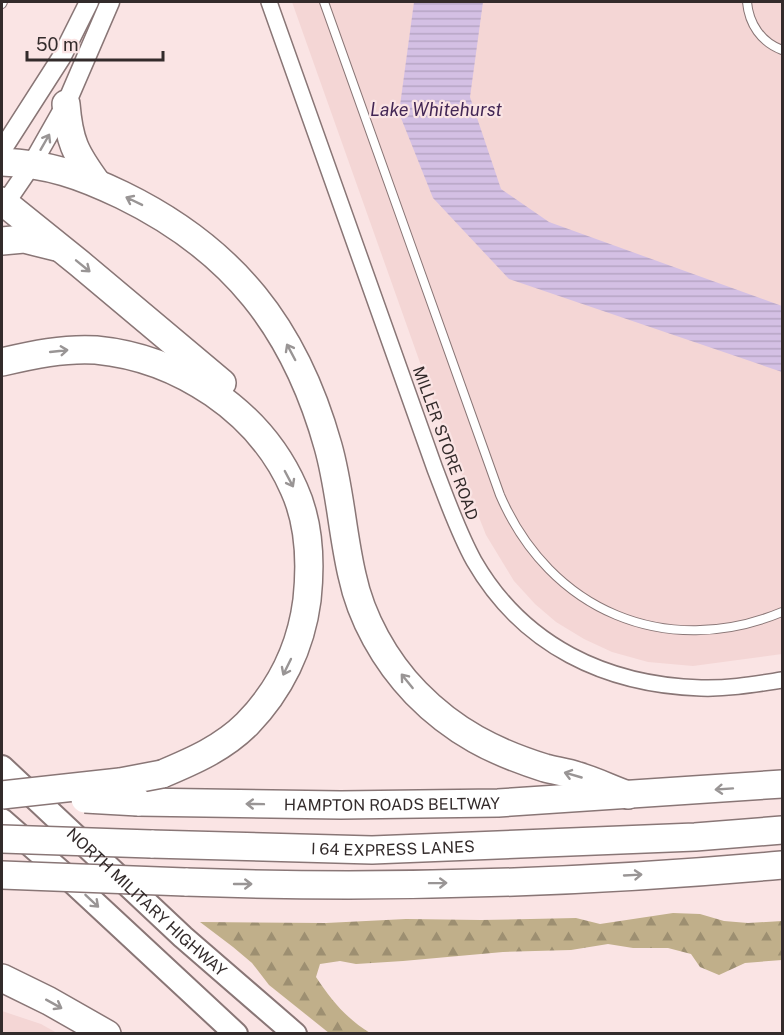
<svg xmlns="http://www.w3.org/2000/svg" width="784" height="1035" font-family="'Public Sans',sans-serif">
<defs>
<pattern id="forest-firs" width="22" height="20" patternUnits="userSpaceOnUse" patternTransform="scale(1.5)"><rect width="22" height="20" fill="#c0af8a"/><path d="M5 1l3.5 6h-7zM16 11l3.5 6h-7z" fill="#9d8f71"/></pattern>
<pattern id="water-rules" width="6" height="5" patternUnits="userSpaceOnUse" patternTransform="scale(1.5)"><rect width="6" height="5" fill="#d4c0e4"/><path d="M0 2.5h6" fill="none" stroke="#b6a5c4"/></pattern>
</defs>
<rect width="100%" height="100%" fill="#fae4e4"/>
<g fill="#f4d6d5">
<path d="M292 2H782V654L693 666 648 662 612 652 584 639 556 622 535 604 514 581 486 535 440 419Z"/>
<path d="M2 1011 41 1024 57 1033H2Z"/>
</g>
<path fill="url(#forest-firs)" d="M673 913 700 914 724 921 748 923 782 921V960L745 963 719 975 700 967 691 954 668 948H633L608 944 571 950 503 952 403 961 356 964 340 961 320 964 316 977C331 1000 347 1019 370 1033H329L269 985 252 963 233 947 200 922 326 923 406 919 481 920 576 918 600 924Z"/>
<path fill="url(#water-rules)" d="M414 2H483L470 97 501 189 549 222 782 306V372L509 279 433 198 399 113Z"/>
<g fill="none" stroke-linecap="round" stroke-linejoin="round">
<defs>
<g id="service">
<path d="M324 2 500 495C550 611 666 660 782 612"/>
<path d="M747 2C749 24 761 42 782 50"/>
<path d="M2 4 3 2"/>
</g>
<path id="minor" d="M269 2 435 469C447 500 458 532 474 561 523 646 606 685 701 688 728 689 756 684 782 680"/>
<g id="tertiary">
<path d="M2 150 61 58 89 2"/>
<path d="M2 208 32 164 66 104 110 2"/>
</g>
<g id="primary">
<path id="s1" d="M2 767 183 937 295 1034"/>
<path d="M2 820 67 877 236 1034"/>
</g>
<g id="motorway">
<path d="M66 104C69 141 75 153 97 183"/>
<path d="M2 162C49 164 80 175 122 195 233 249 295 328 328 446 340 488 342 532 352 575 361 618 385 661 416 693 454 732 494 752 545 768 556 771 567 772 578 776 595 781 611 789 628 795"/>
<path d="M2 201 79 263 222 383"/>
<path d="M2 241 24 239 56 247"/>
<path d="M2 362C32 355 64 348 96 350 179 358 260 411 294 489 310 524 311 563 307 600 301 647 280 690 247 724 223 748 193 761 162 774"/>
<path id="s2" d="M138 802 341 805 498 803 782 784"/>
<path id="s3" d="M151 844 372 850 695 837 782 830"/>
<path d="M185 882C384 889 585 883 782 865"/>
<path d="M2 978 49 1001 107 1034"/>
</g>
</defs>
<use href="#service" stroke="#897676" stroke-width="10"/>
<use href="#minor" stroke="#897676" stroke-width="18"/>
<use href="#tertiary" stroke="#897676" stroke-width="21"/>
<use href="#primary" stroke="#897676" stroke-width="26"/>
<use href="#motorway" stroke="#897676" stroke-width="30"/>
<use href="#service" stroke="#fff" stroke-width="8"/>
<use href="#minor" stroke="#fff" stroke-width="15"/>
<use href="#tertiary" stroke="#fff" stroke-width="18"/>
<use href="#primary" stroke="#fff" stroke-width="22"/>
<use href="#motorway" stroke="#fff" stroke-width="27"/>
<defs>
<g id="motorway-bridge">
<path d="M2 795 120 782 162 774"/>
<path d="M85 799 138 802"/>
<path d="M2 839 151 844"/>
<path d="M2 875 185 882"/>
</g>
</defs>
<use href="#motorway-bridge" stroke="#897676" stroke-width="30" stroke-linecap="butt"/>
<use href="#motorway-bridge" stroke="#fff" stroke-width="27"/>
</g>
<defs><path id="oneway-shaft" d="M-6 0H5M1.5-3L5.5 0L1.5 3" fill="none" stroke-width="1.6" stroke-linecap="round" stroke-linejoin="round" transform="scale(1.5)"/></defs>
<g stroke="#999595">
<use href="#oneway-shaft" transform="translate(45 142) rotate(-60)"/>
<use href="#oneway-shaft" transform="translate(134 201) rotate(-154)"/>
<use href="#oneway-shaft" transform="translate(83 266) rotate(39)"/>
<use href="#oneway-shaft" transform="translate(59 351) rotate(-6)"/>
<use href="#oneway-shaft" transform="translate(291 352) rotate(-118)"/>
<use href="#oneway-shaft" transform="translate(289 479) rotate(62)"/>
<use href="#oneway-shaft" transform="translate(287 667) rotate(116)"/>
<use href="#oneway-shaft" transform="translate(407 681) rotate(-129)"/>
<use href="#oneway-shaft" transform="translate(573 775) rotate(-164)"/>
<use href="#oneway-shaft" transform="translate(724 789) rotate(176)"/>
<use href="#oneway-shaft" transform="translate(255 804) rotate(-179)"/>
<use href="#oneway-shaft" transform="translate(633 875) rotate(-3)"/>
<use href="#oneway-shaft" transform="translate(438 883) rotate(-1)"/>
<use href="#oneway-shaft" transform="translate(243 884)"/>
<use href="#oneway-shaft" transform="translate(92 901) rotate(43)"/>
<use href="#oneway-shaft" transform="translate(54 1004) rotate(29)"/>
</g>
<g text-anchor="middle" stroke-width="4.5" stroke-linejoin="round" paint-order="stroke">
<g font-size="16" fill="#332b2b" stroke="#fae4e4">
<text transform="translate(446 443) rotate(70)" y="6">MILLER STORE ROAD</text>
<text dy="6" stroke="none"><textPath href="#s2" startOffset="254">HAMPTON ROADS BELTWAY</textPath></text>
<text dy="6" stroke="none"><textPath href="#s3" startOffset="242">I 64 EXPRESS LANES</textPath></text>
<text dy="6" stroke="none"><textPath href="#s1" startOffset="198">NORTH MILITARY HIGHWAY</textPath></text>
</g>
<g font-size="18" font-style="italic" fill="#432755" stroke="#fae4e4">
<text x="436" y="116">Lake Whitehurst</text>
</g>
</g>
<rect width="784" height="1035" fill="none" stroke="#332b2b" stroke-width="6"/>
<path d="M27 51v9h136v-9" fill="none" stroke="#332b2b" stroke-width="3"/>
<text x="36" y="51" font-size="18" fill="#332b2b" stroke="#fae4e4" stroke-width="4.5" paint-order="stroke">50 m</text>
</svg>
